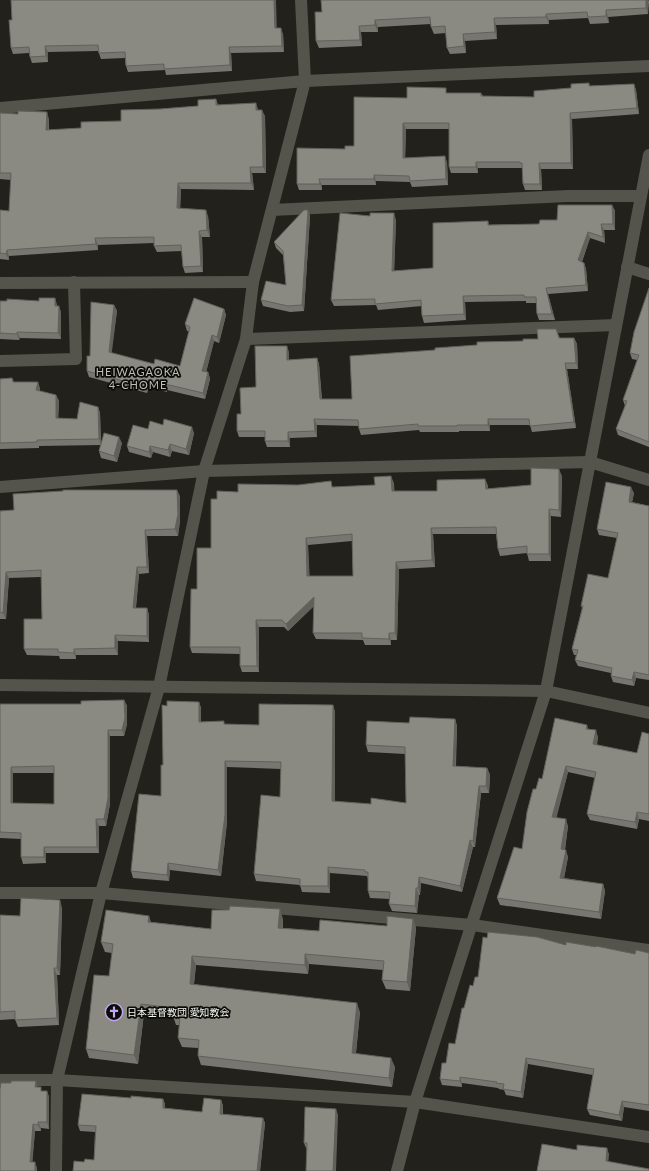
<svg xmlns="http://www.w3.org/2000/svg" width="649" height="1171" font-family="Lato,'Noto Sans JP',sans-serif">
<rect width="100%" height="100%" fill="#22211c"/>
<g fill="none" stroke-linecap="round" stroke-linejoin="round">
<g stroke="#54544d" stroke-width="12">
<path d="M272 210 568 196H641"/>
<path d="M627 267 649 274"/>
<path d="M0 283 253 282"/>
<path d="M246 339 616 325"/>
<path d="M0 361 76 359 74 282"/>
<path d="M0 487 204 471 590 462 649 480"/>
<path d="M0 893H101L472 925 649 950"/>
<path d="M0 1080H57L415 1102 649 1137"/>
<path d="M56 1171 57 1080 101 893 159 687 204 471 246 339 253 282 305 81 301 0"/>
</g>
<g stroke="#54544d" stroke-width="12">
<path d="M0 108 305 81 649 66"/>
<path d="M0 685 546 691 649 713"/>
<path d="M397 1171 415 1102 546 691 649 155"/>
</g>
</g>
<g fill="#777670" fill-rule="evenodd">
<path d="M321 0H648L649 1 648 14 608 17 609 23 590 24 588 18 549 20V24L496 25 497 39 465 41 466 53 450 54 447 48 446 33 434 34 431 27V24L378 27V32H361L362 46 319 48 316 41 322 12Z"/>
<path d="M12 20 277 28 283 34 284 52 231 53 232 71 166 75 165 70 128 72 126 66 125 58 101 59 98 51 48 52V62L32 63 30 57 29 53 13 54 11 48Z"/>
<path d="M589 83 590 86 634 84 636 90 639 114 572 119 573 169H541L542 190H525L523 184 522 168H478V173H451L449 167V129H406L405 158 447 162 448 185 412 187 410 182 376 181V185H322V190H299L297 184 345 149 354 146 407 98 448 93H481L483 96 534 97 571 88Z"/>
<path d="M216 99 218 105 258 110 265 116 266 173H252L254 190 181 189 180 208 208 216 210 237H202L203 272 185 273 183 267 182 251 157 252 154 246V243L98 245V250L9 256V260L0 259V210L9 211 11 180 0 179V113L18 114 49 119V130L81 128 121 121 160 109 198 106Z"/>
<path d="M612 205 615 211V230H604L605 243 590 238 582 262 584 263 586 269 588 291 548 294 555 320H539L537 314 536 303H526V301L465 302 466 320 424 323 422 316V306L378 310 376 305 334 306 331 300 370 216 396 220 394 271 433 268 488 221 489 225 539 224 557 220Z"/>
<path d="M308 210 310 216 304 311 290 312 263 306 261 300 286 285 283 255 276 248 274 242Z"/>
<path d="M649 288V447L618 435 616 429 625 406 623 400 637 360 632 359 630 353Z"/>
<path d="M55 298 57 306 61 312V339L20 338 19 340 0 339V301H39Z"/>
<path d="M114 305 117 311 111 353 154 364 180 366 189 331H187L185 324 224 309 226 315 219 343 214 341 206 372H208L210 379 205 399 167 390V392L149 387 147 393 89 377 87 371 90 356Z"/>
<path d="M556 329 560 338H574L577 344 578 369H567L576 428 532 432 530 425H490V431H459V432H420L419 430 361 435 359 429V426L317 425V437L290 438V447H267L265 441V437H239L237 431 241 414 256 387 289 352V360L317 358 319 364 322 399H352L435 350 477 345 523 341 538 339Z"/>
<path d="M12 378 14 382H38L40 389V391L56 395 59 401 58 418 77 419 98 407 100 413 101 444 122 443 117 462 101 458 99 451 101 445 39 446V448L0 449V379Z"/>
<path d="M148 429 194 433 189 455 172 451 170 457 153 452 151 458 129 452 127 446Z"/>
<path d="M562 476 561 517 551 516V561H529L527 553 500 556 498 549 496 534H433L435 567 399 569 397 640H391V645H365L363 640 316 639 313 633 314 606 288 631 284 627H259V672H242L240 666V654L192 653 190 647 197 589 211 548 217 499 238 492 375 485 394 483V491H437L485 479 488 486V489L531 485ZM352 541 353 576H309L308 545Z"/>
<path d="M634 493 632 502 649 506V680L636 678 634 686 613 682 611 676V673L578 666 575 660 576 655H574L572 649 582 608 581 606 608 578 617 538 599 535 597 529Z"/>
<path d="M180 496V521L178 536H147L149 573 139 574 136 608H147L149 615V642L118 641V655H76V659H60L59 656 27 655 24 649 42 619 41 577 9 578 6 619H0V511L14 510Z"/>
<path d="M124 700 127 706V724L124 736H110V804L106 826H99V853H46V863L23 864 21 857V839L0 838V704H81ZM13 773H54V804L13 803Z"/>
<path d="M199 702 201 708V722L225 724 259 725 333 705 335 712V802L371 804 406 803 405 754 368 752 366 745 409 723 455 719 457 726 456 766 487 768 490 775 489 793H481L475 847H473L462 892 421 883 420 895H419L417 913 392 911 389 904 390 899 370 898 368 891V879L367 876 330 873V893L302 892 300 885 256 881 254 874 280 797 281 769 227 767V822L221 876 170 870 169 881 133 878 131 871 161 796 167 706Z"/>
<path d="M587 725 588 729 598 737 597 745 637 753 649 734V821L639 819 637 829 590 820 587 814 595 778 568 772 556 817 568 826 565 850 568 857 564 878 603 884 605 891 601 919 500 905 497 898 522 849 536 789 542 779Z"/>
<path d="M62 908 60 975H57L59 1025 18 1027 15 1019 0 1020V915L20 916Z"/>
<path d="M283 919V928L319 931 387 926 413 919 416 928 410 991 386 989 382 980 383 970 309 964 308 974 196 965 194 984 360 1012 356 1053 395 1067 392 1087 201 1065 198 1056V1048L182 1047 178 1038 180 1025H176L173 1016 144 1013 138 1064 89 1058 86 1049 109 976 112 953 105 952 101 942 151 922 211 929Z"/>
<path d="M566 945 635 954 649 953V1111L624 1107 622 1121 590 1115 587 1109 593 1075 528 1064 523 1098 506 1095 504 1090 499 1089 498 1088 462 1083V1087L442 1085 440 1079 446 1063 455 1044 464 1008 473 986 478 977Z"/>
<path d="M42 1091H47L49 1097V1129L41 1128V1131H35L32 1162 37 1168 0 1171Z"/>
<path d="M131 1098 163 1099 165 1104V1108L202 1112 221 1100 223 1106V1114L263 1118 265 1123 260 1171H73L84 1162 94 1160 95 1132 80 1131 78 1125Z"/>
<path d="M338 1115 307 1148H306L304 1143Z"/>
</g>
<g fill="#61605b">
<path d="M274 0H276L277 34 275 28Z"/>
<path d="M646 0H648V14L646 8Z"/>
<path d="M606 10 608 17 609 23 606 16Z"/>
<path d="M546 14 549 20V24L546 17Z"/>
<path d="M494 18 496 25 497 39 495 32Z"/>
<path d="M375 20 378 27V32L375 25Z"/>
<path d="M359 26 361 32 362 46 360 40Z"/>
<path d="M281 28 283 34 284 52 282 46Z"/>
<path d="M463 34 465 41 466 53 464 46Z"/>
<path d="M45 46 48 52V62L46 56Z"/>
<path d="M229 47 231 53 232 71 230 65Z"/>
<path d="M634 84 636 90 639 114 637 108Z"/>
<path d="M256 103 258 109 259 116 256 110Z"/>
<path d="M262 110 265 116 266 173 263 167Z"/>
<path d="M47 112 49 119 48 137 46 130Z"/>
<path d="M570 113 572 119 573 169 571 163Z"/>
<path d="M403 123 406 129 405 164 403 158Z"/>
<path d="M445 156 447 162 448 185 446 179Z"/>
<path d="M476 162 478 168V173L476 167Z"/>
<path d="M539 163 541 169 542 190 540 184Z"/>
<path d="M250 167 252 173 254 190 251 183Z"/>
<path d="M374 175 376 181V185L374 179Z"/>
<path d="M319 179 322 185V190L320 184Z"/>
<path d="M178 183 181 189 180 214 177 208Z"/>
<path d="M612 205 615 211V230L613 224Z"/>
<path d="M206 210 208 216 210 237 207 230Z"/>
<path d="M308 210 310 216 304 311 302 305Z"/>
<path d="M394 213 396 220 394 277 392 271Z"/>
<path d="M601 224 604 230 605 243 603 237Z"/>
<path d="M199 231 202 237 203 272 201 266Z"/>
<path d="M588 232 590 238 580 266 578 260Z"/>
<path d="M95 238 98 245V250L96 244Z"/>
<path d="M7 250 9 256V260L6 254Z"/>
<path d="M584 263 586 269 588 291 586 285Z"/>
<path d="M546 288 548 294 555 320 552 314Z"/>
<path d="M463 296 465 302 466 320 464 314Z"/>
<path d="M55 298 57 305V312L55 306Z"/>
<path d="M114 305 117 311 111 359 109 352Z"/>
<path d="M59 306 61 312V339L58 333Z"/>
<path d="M224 309 226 315 219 343 217 337Z"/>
<path d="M17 332 20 338 19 340 17 334Z"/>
<path d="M212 335 214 341 205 377 202 371Z"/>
<path d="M574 338 577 344 578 369 576 363Z"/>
<path d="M287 346 289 352V366L287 360Z"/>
<path d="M317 358 319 364 322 405 320 399Z"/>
<path d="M565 363 567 369 576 428 574 422Z"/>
<path d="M208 372 210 379 205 399 203 393Z"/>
<path d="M146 381 149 387 147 393 145 387Z"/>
<path d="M38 382 40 389 38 396 36 390Z"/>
<path d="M165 384 167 390V392L165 386Z"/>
<path d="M56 395 59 401 58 424 56 418Z"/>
<path d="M98 407 100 413 101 445 99 439Z"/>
<path d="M314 419 317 425V437L315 431Z"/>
<path d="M488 419 490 425V431L488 425Z"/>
<path d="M192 427 194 433 189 455 186 449Z"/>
<path d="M288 432 290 438V447L288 441Z"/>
<path d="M119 437 122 443 117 462 114 456Z"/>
<path d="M170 444 172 451 170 457 168 450Z"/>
<path d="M150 446 153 452 151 458 149 452Z"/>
<path d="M559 469 562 476 561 517 559 510Z"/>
<path d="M391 476 394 483 395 498 392 491Z"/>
<path d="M485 479 488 486V496L486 489Z"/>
<path d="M631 487 634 493 631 508 629 502Z"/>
<path d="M177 490 180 496V521L178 536 175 529Z"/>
<path d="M549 509 551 516V561L549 554Z"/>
<path d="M431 528 433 534 435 567 432 560Z"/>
<path d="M145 530 147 536 149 573 147 567Z"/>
<path d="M306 538 308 545 310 582 307 576Z"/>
<path d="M396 562 399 569 397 640 395 633Z"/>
<path d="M137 567 139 574 135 614 133 608Z"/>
<path d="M6 572 9 578 6 619 3 613Z"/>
<path d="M314 597 316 604 288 631 286 624Z"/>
<path d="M147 608 149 615V642L147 636Z"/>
<path d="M256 620 259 627V672L257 666Z"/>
<path d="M389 633 391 640V645L389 639Z"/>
<path d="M115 635 118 641V655L115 648Z"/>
<path d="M74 649 76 655V659L74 653Z"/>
<path d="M634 672 636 678 634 686 632 680Z"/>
<path d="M124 700 127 706V724L124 736 122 730Z"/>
<path d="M199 702 201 708V728L199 722Z"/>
<path d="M333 705 335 712V808L332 801Z"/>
<path d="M455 719 457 726 455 773 453 766Z"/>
<path d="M108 730 110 736V804L106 826 104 819Z"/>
<path d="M596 730 598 737 595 751 593 744Z"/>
<path d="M225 761 227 767V822L221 876 218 870Z"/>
<path d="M566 766 568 772 555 824 552 817Z"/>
<path d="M11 767 13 773V809L11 803Z"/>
<path d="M487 768 490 775 489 793 486 786Z"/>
<path d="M479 786 481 793 475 847 473 841Z"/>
<path d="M637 812 639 819 637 829 635 822Z"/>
<path d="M96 819 99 826V853L97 847Z"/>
<path d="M566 819 568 826 564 856 561 849Z"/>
<path d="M470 840 473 847 462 892 460 886Z"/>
<path d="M44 847 46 853V863L44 857Z"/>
<path d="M566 850 568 857 563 884 560 878Z"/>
<path d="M168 863 170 870 169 881 167 875Z"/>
<path d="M328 867 330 873V893L328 886Z"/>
<path d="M419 877 421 883 420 895 418 888Z"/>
<path d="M603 884 605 891 601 919 599 912Z"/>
<path d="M416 888 419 895 417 913 415 906Z"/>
<path d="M60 900 62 908 60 975 57 968Z"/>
<path d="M280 909 283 919 282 937 278 928Z"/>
<path d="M149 916 152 925 148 922Z"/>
<path d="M413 919 416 928 410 991 407 982Z"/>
<path d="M305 954 309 964 308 974 305 965Z"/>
<path d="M192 956 196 965 193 993 190 984Z"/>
<path d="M54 968 57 975 59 1025 57 1018Z"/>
<path d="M357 1003 360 1012 355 1062 352 1053Z"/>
<path d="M141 1004 144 1013 138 1064 134 1055Z"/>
<path d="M391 1058 395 1067 392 1087 389 1078Z"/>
<path d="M526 1058 528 1064 523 1098 521 1092Z"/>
<path d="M460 1077 462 1083V1087L460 1081Z"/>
<path d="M36 1081 38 1088 35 1087Z"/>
<path d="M47 1091 49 1097V1129L47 1122Z"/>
<path d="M163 1099 165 1104V1114L163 1108Z"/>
<path d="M221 1100 223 1106 222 1119 220 1114Z"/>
<path d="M622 1101 624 1107 622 1121 619 1115Z"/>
<path d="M336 1109 338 1115 336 1171H333Z"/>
<path d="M263 1118 265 1123 260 1171H257Z"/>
<path d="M38 1122 41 1128V1131L38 1125Z"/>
<path d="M33 1124 35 1131 32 1168 30 1162Z"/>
<path d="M607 1148 609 1154 608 1167 606 1161Z"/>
<path d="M35 1162 37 1168V1171H35Z"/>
</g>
<g fill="#8a8982" stroke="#61605b" fill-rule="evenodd">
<path d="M11 0H274L275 28H281L282 46 229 47 230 65 164 69V64L126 66 125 52 99 53 98 45 45 46 46 56 30 57 29 47 11 48 9 20H12Z"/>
<path d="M321 0H646V8L606 10V16L588 17 587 12 546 14V17L494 18 495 32 463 34 464 46 447 48 445 26 431 27 430 17 375 20V25L359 26 360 40 316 41 315 12H322Z"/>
<path d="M589 83V86L634 84 637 108 570 113 571 163H539L540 184H523L522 163H520V162H476V167H449V123H403V158L445 156 446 179 410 181 409 176 374 175V179H319L320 184H297V148L345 149V146H354V97L407 98V87L446 88V93H481V96L534 97V91L571 88V84Z"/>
<path d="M216 99V105L256 103V110H262L263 167H250L251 183H178L177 208 206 210 207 230 199 231 201 266 183 267 181 245 154 246V237L95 238 96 244 7 250 6 254 0 253V210L9 211 11 173H0V113L18 114V111L47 112 46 130 81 128V122L121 121V110L160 109 198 106V100Z"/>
<path d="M558 205H612L613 224H601L603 237 588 232 578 260 584 263 586 285 546 288 552 314H537L536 297H524V295L463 296 464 314 422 316 421 300 375 304V299L331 300 340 213 370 216V213H394L392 271 433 268V223L488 221V225L539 224 540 220H557Z"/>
<path d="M304 210H308L302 305 288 306 261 300 266 281 286 285 283 251 274 242Z"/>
<path d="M649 288V442L616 429 627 401 623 400 639 355 630 353 634 332Z"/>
<path d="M39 298H55V306H59L58 333 17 332V334L0 333V301H7V299L39 301Z"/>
<path d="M194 298 224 309 217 337 212 335 202 371 208 372 203 393 165 384V386L146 381 145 387 87 371V356H90L91 302 114 305 109 352 154 364 155 359 180 366 190 327 185 324Z"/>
<path d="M537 329H556L559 338H574L576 363H565L574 422 530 426 529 419H488V425H457V426H418V424L359 429 358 420 314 419 315 431 288 432V441H265V431H237V414H241L240 388 256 387 255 346H287V360L317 358 320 399H352L350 356 435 350V348L477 345V342L523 341V339H538Z"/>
<path d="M12 378 13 382H38L36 390 56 395V418L77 419 80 402 98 407 99 439 37 440V442L0 443V379Z"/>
<path d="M164 419 192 427 186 449 170 444 168 450 150 446 149 452 127 446 133 425 148 429 150 421 163 425Z"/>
<path d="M104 433 119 437 114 456 99 451Z"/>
<path d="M531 468 559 469V510L549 509V554H527V546L498 549 496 527 431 528 432 560 396 562 395 633H389V639L362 638V633H313L314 597 286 624 282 620H256L257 666H240V647H190L191 589H197V548H211V499H217V491L238 492V484L298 485 331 481 332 487 375 485 374 477 391 476 392 491H437V480L485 479 486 489 531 485ZM352 534 353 576H307L306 538Z"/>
<path d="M606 482 631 487 629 502 649 506V675L634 672 632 680 611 676 612 668 575 660 578 650 572 649 583 606H581L588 574 608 578 618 533 597 529Z"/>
<path d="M63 490H177L178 514 175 529 145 530 147 567H137L133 608H147V636L115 635V648L74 649V653L58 652V649H24V619H42L41 570 6 572 3 613 0 612V511L14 510 13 494 63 491Z"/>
<path d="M124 700 125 718 122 730H108V798L104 819H96L97 847H44V857H21V833L0 832V704H81V701ZM54 766V804L11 803V767Z"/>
<path d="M167 701 199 702V722L224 721V724L259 725V704L333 705 332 801 371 804V798L406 803 405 747 366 745 367 721 409 723 410 717 455 719 453 766 487 768 486 786H479L473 841 470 840 460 886 419 877 418 888H416L415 906 389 904 390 892 368 891V872H365V870L328 867V886H300V879L254 874 261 795 280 797 281 762 225 761V815L218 870 168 863 167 875 131 871 139 794 161 796V765H163L162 705 167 706Z"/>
<path d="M555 718 587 725 586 729 596 730 593 744 637 753 642 732 649 734V814L637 812 635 822 587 814 596 772 566 766 552 817 566 819 561 849 566 850 560 878 603 884 599 912 497 898 514 847 522 849 527 812 533 789H536L539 778 542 779Z"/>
<path d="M21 898 60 900 57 968H54L57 1018 15 1020V1011L0 1012V915L20 916Z"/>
<path d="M230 906 280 909 278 928 319 931 320 920 387 926V916L413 919 407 982 382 980 384 961 305 954V965L192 956 190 984 357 1003 352 1053 391 1058 389 1078 198 1056 199 1040 178 1038 180 1017 172 1016 173 1008 141 1004 134 1055 86 1049 94 975 109 976 113 944 101 942 106 910 149 916 148 922 211 929 212 910H229Z"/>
<path d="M488 932 537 937 566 945V942L596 947V946L635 954 636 950 649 953V1105L622 1101 619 1115 587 1109 594 1069 526 1058 521 1092 503 1089 504 1084 496 1083 497 1082 460 1077V1081L440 1079 442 1063H446L449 1043 455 1044 462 1008H464L470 985 473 986 475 977H478L483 937 487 938Z"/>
<path d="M11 1081H36L35 1087H41V1091H47V1122H38V1125L33 1124 30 1162H35V1171H0V1089L1 1083H11Z"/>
<path d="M82 1094 131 1098V1096L163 1099V1108L202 1112 204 1098 221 1100 220 1114 263 1118 257 1171H73L74 1161 84 1162 85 1159 94 1160 96 1126 78 1125Z"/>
<path d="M305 1107 336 1109 333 1171H306L307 1143H304Z"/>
<path d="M542 1144 577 1150V1145L607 1148 606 1161 649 1169V1171H537Z"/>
</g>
<defs>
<symbol id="church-ring" viewBox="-11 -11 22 22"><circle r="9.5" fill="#0b0b08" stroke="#c0a8f3" stroke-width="1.5"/><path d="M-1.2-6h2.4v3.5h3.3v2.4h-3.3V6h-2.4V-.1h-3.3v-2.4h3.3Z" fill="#c0a8f3"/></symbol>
</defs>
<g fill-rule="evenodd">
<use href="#church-ring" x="104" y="1002" width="20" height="20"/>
</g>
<g text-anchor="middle" stroke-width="3.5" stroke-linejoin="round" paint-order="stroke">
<g font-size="10" fill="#f5f5f1" stroke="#0b0b08" text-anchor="start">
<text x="127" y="1016">日本基督教団 愛知教会</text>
</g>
<g font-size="11" letter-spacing="1" fill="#bfbeb7" stroke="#0b0b08">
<text x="138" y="376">HEIWAGAOKA<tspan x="138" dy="13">4-CHOME</tspan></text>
</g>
</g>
</svg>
